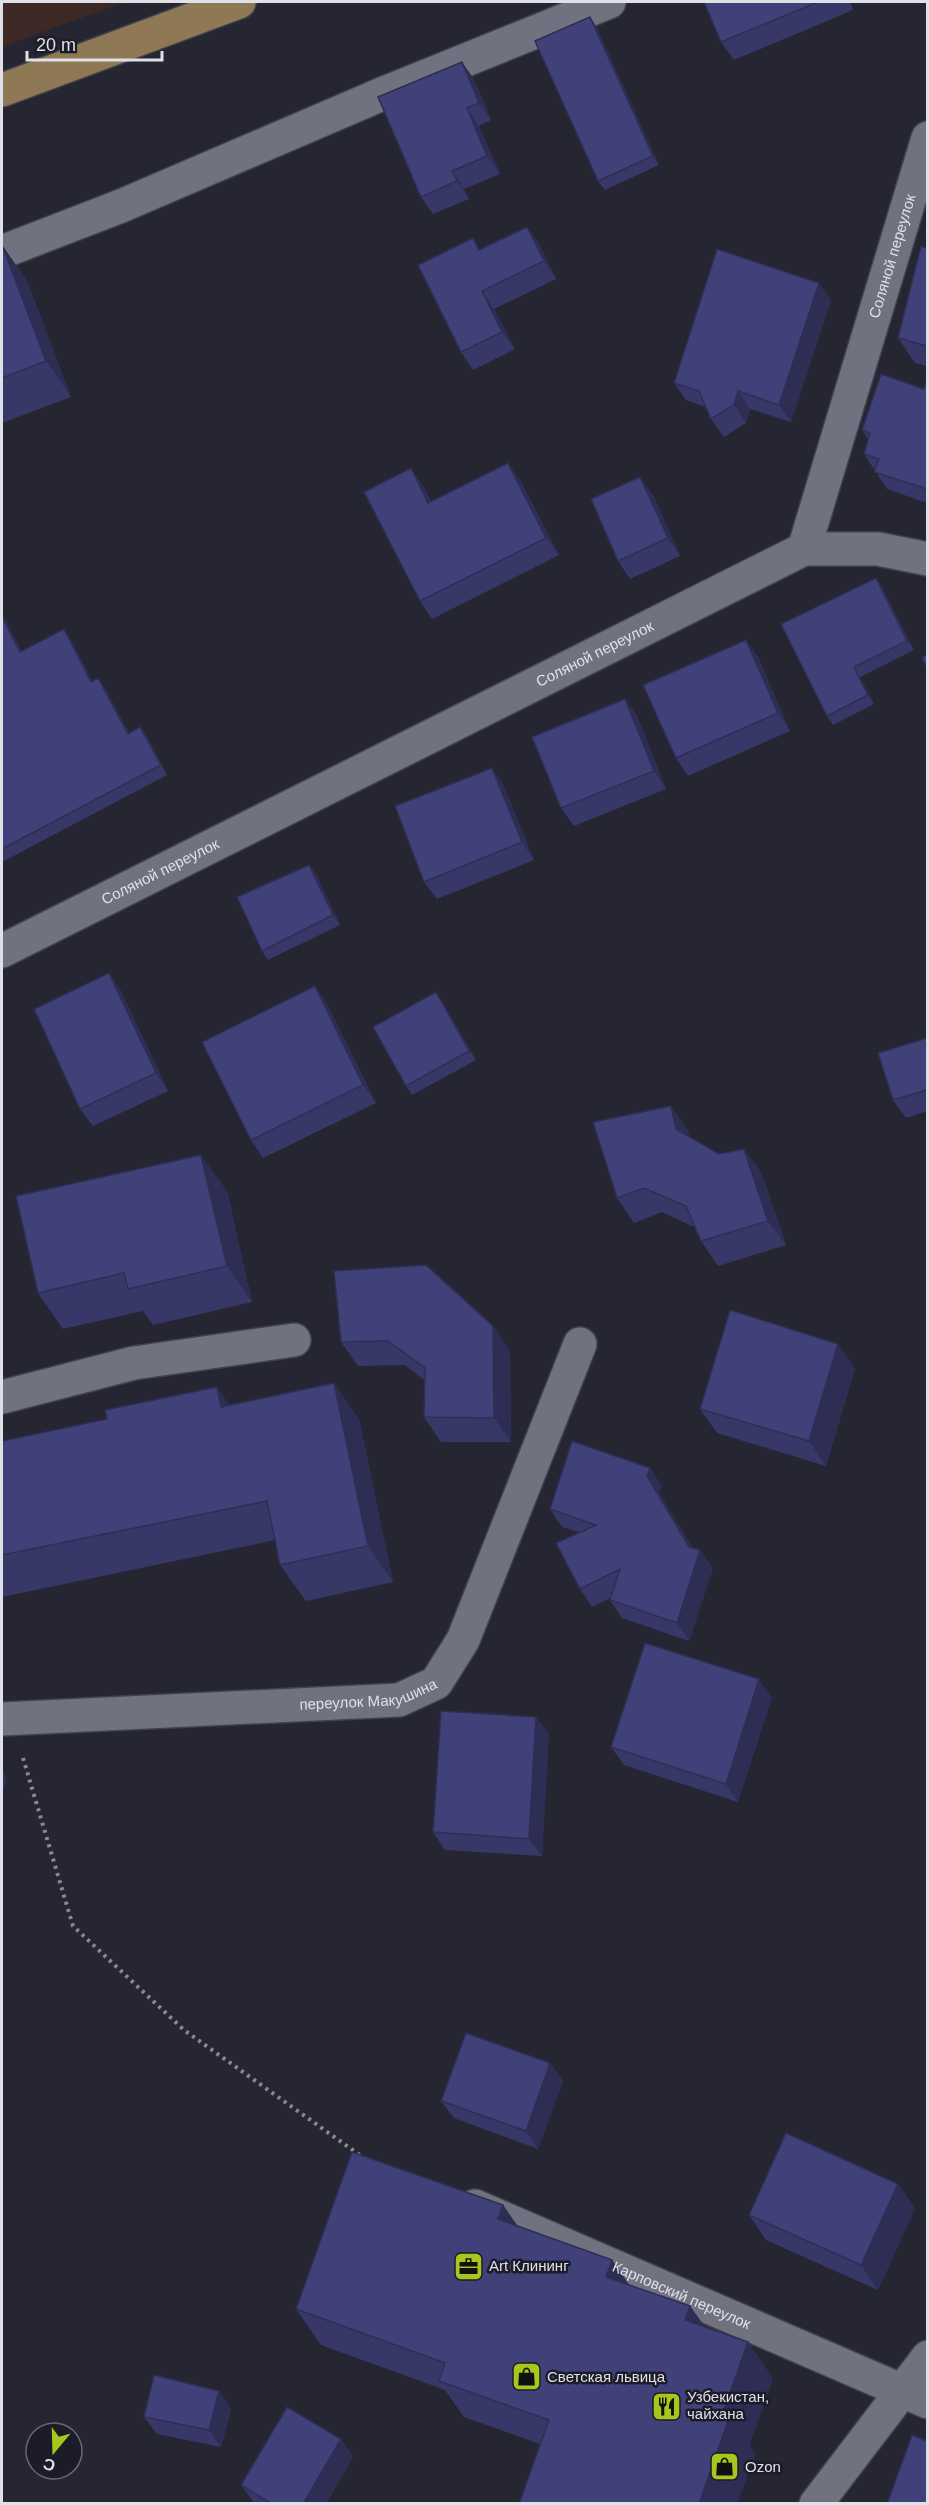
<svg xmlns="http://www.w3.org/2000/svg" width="929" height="2505" font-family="Arial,sans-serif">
<rect width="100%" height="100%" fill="#252632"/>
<path fill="#3c2925" d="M2 2H125L2 47Z"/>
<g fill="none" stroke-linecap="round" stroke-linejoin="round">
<defs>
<g id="minor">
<path d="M2 252 121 206 382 94 609 2"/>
<path d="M804 549H878L928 559"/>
<path id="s1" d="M2 951 804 549 928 138"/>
<path d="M2 1397 134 1363 294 1340"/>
<path id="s2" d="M2 1719 399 1700 436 1683 463 1640 580 1344"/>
<path id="s3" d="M475 2206 928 2402"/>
<path d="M816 2504 928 2357"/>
</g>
<path id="major" d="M2 90 239 2"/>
</defs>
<use href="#minor" stroke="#40414c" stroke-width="36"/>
<use href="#major" stroke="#40414c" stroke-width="36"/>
<path stroke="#898994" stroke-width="4" stroke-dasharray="3 4.5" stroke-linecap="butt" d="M23 1758 73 1926 184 2030 361 2156"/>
<use href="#minor" stroke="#717280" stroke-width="33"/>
<use href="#major" stroke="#8f7955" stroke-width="33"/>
</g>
<g fill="#383868">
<path d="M704 2H850L853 10 734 60 721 42Z"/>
<path d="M596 26 659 165 605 190 598 181Z"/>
<path d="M474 79 491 120 479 126 500 174 464 189 469 199 433 214 421 197Z"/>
<path d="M527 227 539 244 556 279 494 309 515 349 473 370 461 352 481 249Z"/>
<path d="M2 245 27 281 71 397 2 423Z"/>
<path d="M927 248V366L915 363 898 338Z"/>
<path d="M831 300 791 422 750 409 746 423 724 437 711 419 706 407 686 400 674 383Z"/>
<path d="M927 377V503L887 489 864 454 868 439 862 430 924 389Z"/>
<path d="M520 480 559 555 432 619 420 601 423 486 431 501Z"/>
<path d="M653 495 680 556 630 579 618 561Z"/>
<path d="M882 587 914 650 860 677 874 704 833 725 827 716Z"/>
<path d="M2 614 22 652 70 638 93 682 98 678 105 688 129 733 147 736 167 775 2 862Z"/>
<path d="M746 640 758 657 790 731 688 776 676 758Z"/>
<path d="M625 699 637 716 666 789 574 826 561 808Z"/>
<path d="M492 768 504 786 534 860 437 899 424 882Z"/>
<path d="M309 865 316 874 340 925 268 960 262 951Z"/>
<path d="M109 973 121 991 168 1091 93 1126 80 1109Z"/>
<path d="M315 986 327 1004 376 1103 263 1158 251 1140Z"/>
<path d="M442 1001 476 1060 412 1095 406 1086Z"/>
<path d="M927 1038V1111L906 1118 893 1100Z"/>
<path d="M688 1130 689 1137 719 1154 744 1149 762 1174 786 1245 718 1266 701 1241 694 1227 662 1212 634 1223 617 1198Z"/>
<path d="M227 1191 252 1302 153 1325 143 1311 63 1329 38 1293Z"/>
<path d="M493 1326 510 1351 511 1442H441L424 1417V1380L405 1365 358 1366 341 1342Z"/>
<path d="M855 1368 826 1466 717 1433 700 1409Z"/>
<path d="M229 1405 359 1419 393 1582 306 1601 280 1565 275 1540 2 1597V1441Z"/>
<path d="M662 1486 659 1493 692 1547 713 1568 689 1641 622 1618 610 1600V1598L592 1607 580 1589 579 1532 562 1527 550 1509Z"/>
<path d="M772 1697 738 1802 624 1765 611 1747Z"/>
<path d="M549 1734 542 1856 445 1850 433 1832Z"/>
<path d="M550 2063 563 2081 538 2149 454 2118 441 2101Z"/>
<path d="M898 2184 915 2208 878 2290 766 2240 749 2215Z"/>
<path d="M503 2205 518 2227 612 2260 629 2285 690 2306 704 2327 773 2378 749 2446 755 2454 737 2504H519L540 2444 464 2417 445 2390 321 2345 296 2309Z"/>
<path d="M219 2391 231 2409 221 2447 157 2434 144 2417Z"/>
<path d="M341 2439 353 2457 326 2504H255L241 2485Z"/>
</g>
<g fill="#2e2e55">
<path d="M590 17 596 26 659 165 653 156Z"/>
<path d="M462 62 474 79 491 120 479 103Z"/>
<path d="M467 108 479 126 500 174 487 156Z"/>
<path d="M452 171 464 189 469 199 457 181Z"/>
<path d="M527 227 539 244 556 279 544 261Z"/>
<path d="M2 245 27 281 71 397 46 361Z"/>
<path d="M819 283 831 300 791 422 779 405Z"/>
<path d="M482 291 494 309 515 349 502 332Z"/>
<path d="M738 391 750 409 746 423 734 405Z"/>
<path d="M508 463 520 480 559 555 546 538Z"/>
<path d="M411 468 423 486 441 520 428 503Z"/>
<path d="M640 477 653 495 680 556 668 538Z"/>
<path d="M876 578 882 587 914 650 907 641Z"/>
<path d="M2 614 27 662 20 652 2 617Z"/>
<path d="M64 629 70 638 98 692 91 682Z"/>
<path d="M746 640 758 657 790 731 778 713Z"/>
<path d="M854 667 860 677 874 704 868 695Z"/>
<path d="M98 678 105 688 134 743 128 734Z"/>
<path d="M625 699 637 716 666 789 654 771Z"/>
<path d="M140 727 147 736 167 775 161 765Z"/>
<path d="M492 768 504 786 534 860 522 842Z"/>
<path d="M309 865 316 874 340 925 333 915Z"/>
<path d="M109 973 121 991 168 1091 156 1073Z"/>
<path d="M315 986 327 1004 376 1103 363 1085Z"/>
<path d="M436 992 442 1001 476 1060 469 1051Z"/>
<path d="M671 1106 688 1130 693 1153 676 1129Z"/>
<path d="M744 1149 762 1174 786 1245 768 1221Z"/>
<path d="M201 1155 227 1191 252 1302 227 1266Z"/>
<path d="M493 1326 510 1351 511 1442 494 1418Z"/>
<path d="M838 1344 855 1368 826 1466 809 1441Z"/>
<path d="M334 1383 359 1419 393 1582 368 1546Z"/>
<path d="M217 1387 242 1423 221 1407Z"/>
<path d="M650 1468 662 1486 659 1493 698 1558 700 1550 713 1568 689 1641 677 1623 689 1547 647 1476Z"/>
<path d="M759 1679 772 1697 738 1802 726 1784Z"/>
<path d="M536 1717 549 1734 542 1856 529 1839Z"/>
<path d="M2 1769 7 1777 2 1797Z"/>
<path d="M550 2063 563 2081 538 2149 526 2131Z"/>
<path d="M898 2184 915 2208 878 2290 861 2265Z"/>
<path d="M503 2205 528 2241 498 2219Z"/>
<path d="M612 2260 637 2296 606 2277Z"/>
<path d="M690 2306 716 2342 685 2320Z"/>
<path d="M748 2342 773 2378 749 2446 755 2454 737 2504H699L722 2415Z"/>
<path d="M219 2391 231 2409 221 2447 209 2430Z"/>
<path d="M341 2439 353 2457 326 2504H303Z"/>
</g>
<g fill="#414179" stroke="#2e2e55" stroke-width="1.5">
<path d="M704 2H818L721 42Z"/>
<path d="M590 17 653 156 598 181 535 41Z"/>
<path d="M462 62 479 103 467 108 487 156 452 171 457 181 421 197 378 97Z"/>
<path d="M527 227 544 261 482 291 502 332 461 352 418 265 473 238 479 250Z"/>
<path d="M2 245 46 361 2 378Z"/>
<path d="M921 246 927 248V346L898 338Z"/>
<path d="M717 249 819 283 779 405 738 391 734 405 711 419 699 391 674 383Z"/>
<path d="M881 374 924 389 927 377V489L874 472 879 459 864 454 870 433 862 430Z"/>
<path d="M508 463 546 538 420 601 364 492 411 468 428 503Z"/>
<path d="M640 477 668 538 618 561 591 499Z"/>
<path d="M876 578 907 641 854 667 868 695 827 716 781 624Z"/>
<path d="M2 617 20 652 64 629 91 682 98 678 128 734 140 727 161 765 2 849Z"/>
<path d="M746 640 778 713 676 758 643 685Z"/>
<path d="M927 655V669L922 657Z"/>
<path d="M625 699 654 771 561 808 532 737Z"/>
<path d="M492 768 522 842 424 882 395 806Z"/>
<path d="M309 865 333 915 262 951 237 897Z"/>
<path d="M109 973 156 1073 80 1109 34 1009Z"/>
<path d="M315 986 363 1085 251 1140 202 1042Z"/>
<path d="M436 992 469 1051 406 1086 373 1027Z"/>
<path d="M927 1038V1090L893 1100 878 1053Z"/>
<path d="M671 1106 676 1129 719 1154 744 1149 768 1221 701 1241 686 1206 644 1188 617 1198 593 1122Z"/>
<path d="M201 1155 227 1266 128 1289 124 1273 38 1293 16 1196Z"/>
<path d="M426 1265 493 1326 494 1418 424 1417 425 1368 388 1341 341 1342 334 1271Z"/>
<path d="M730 1310 838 1344 809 1441 700 1409Z"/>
<path d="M334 1383 368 1546 280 1565 267 1501 2 1555V1441L107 1419 105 1410 217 1387 221 1407Z"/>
<path d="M572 1441 650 1468 647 1476 689 1547 700 1550 677 1623 610 1600 620 1569 580 1589 556 1543 596 1525 550 1509Z"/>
<path d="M645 1643 759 1679 726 1784 611 1747Z"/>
<path d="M441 1711 536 1717 529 1839 433 1832Z"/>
<path d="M466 2033 550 2063 526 2131 441 2101Z"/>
<path d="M786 2133 898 2184 861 2265 749 2215Z"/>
<path d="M352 2152 503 2205 498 2219 612 2260 606 2277 690 2306 685 2320 748 2342 722 2415 729 2418 699 2504H519L549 2420 439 2381 445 2363 296 2309Z"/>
<path d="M154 2375 219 2391 209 2430 144 2417Z"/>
<path d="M287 2407 341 2439 303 2504H272L241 2485Z"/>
<path d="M912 2435 927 2441V2504H887Z"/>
</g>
<defs>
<symbol id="office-square" viewBox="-11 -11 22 22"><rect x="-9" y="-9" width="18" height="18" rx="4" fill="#a7c71e" stroke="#1c1c28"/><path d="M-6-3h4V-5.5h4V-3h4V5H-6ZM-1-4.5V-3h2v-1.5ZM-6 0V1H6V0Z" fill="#111"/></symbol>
<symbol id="shop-square" viewBox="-11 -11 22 22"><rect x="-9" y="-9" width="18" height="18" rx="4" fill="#a7c71e" stroke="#1c1c28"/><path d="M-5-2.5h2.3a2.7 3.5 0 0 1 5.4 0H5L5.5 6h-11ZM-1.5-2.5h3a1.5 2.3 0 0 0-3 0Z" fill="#111"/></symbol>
<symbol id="restaurant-square" viewBox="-11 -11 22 22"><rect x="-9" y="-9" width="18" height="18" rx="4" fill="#a7c71e" stroke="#1c1c28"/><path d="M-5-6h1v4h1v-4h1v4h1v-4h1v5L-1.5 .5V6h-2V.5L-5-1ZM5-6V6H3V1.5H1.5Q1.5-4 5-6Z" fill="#111"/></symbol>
</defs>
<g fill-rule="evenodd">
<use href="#office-square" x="452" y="2250" width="33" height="33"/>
<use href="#shop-square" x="510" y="2360" width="33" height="33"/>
<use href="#restaurant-square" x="650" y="2390" width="33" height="33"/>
<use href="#shop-square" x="708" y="2450" width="33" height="33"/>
</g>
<g text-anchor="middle" stroke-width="5" stroke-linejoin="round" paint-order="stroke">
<g font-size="15" fill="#e0e0e9" stroke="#1c1c28">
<text dy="5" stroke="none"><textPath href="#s1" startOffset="1203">Соляной переулок</textPath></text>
<text dy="5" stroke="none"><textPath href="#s1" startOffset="663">Соляной переулок</textPath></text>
<text dy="5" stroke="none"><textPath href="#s1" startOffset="177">Соляной переулок</textPath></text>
<text dy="5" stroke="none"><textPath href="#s2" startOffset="368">переулок Макушина</textPath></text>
<text dy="5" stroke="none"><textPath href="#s3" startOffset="225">Карповский переулок</textPath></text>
</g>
<g font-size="15" fill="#e0e0e9" stroke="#1c1c28" text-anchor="start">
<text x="489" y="2271">Art Клининг</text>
<text x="547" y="2382">Светская львица</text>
<text x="687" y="2402">Узбекистан,<tspan x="687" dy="17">чайхана</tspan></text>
<text x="745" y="2472">Ozon</text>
</g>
</g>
<rect width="929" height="2505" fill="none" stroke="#e0e0e9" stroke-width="6"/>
<g transform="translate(54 2451) rotate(199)"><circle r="28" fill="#1c1c28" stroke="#6a6a75" stroke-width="1.5"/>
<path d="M0-4.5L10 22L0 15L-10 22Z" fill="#a7c71e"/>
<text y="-9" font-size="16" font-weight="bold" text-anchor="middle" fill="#e0e0e9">С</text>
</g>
<path d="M27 51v9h135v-9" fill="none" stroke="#e0e0e9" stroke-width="3"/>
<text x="36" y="51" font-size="18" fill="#e0e0e9" stroke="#1c1c28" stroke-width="4.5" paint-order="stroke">20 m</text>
</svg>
